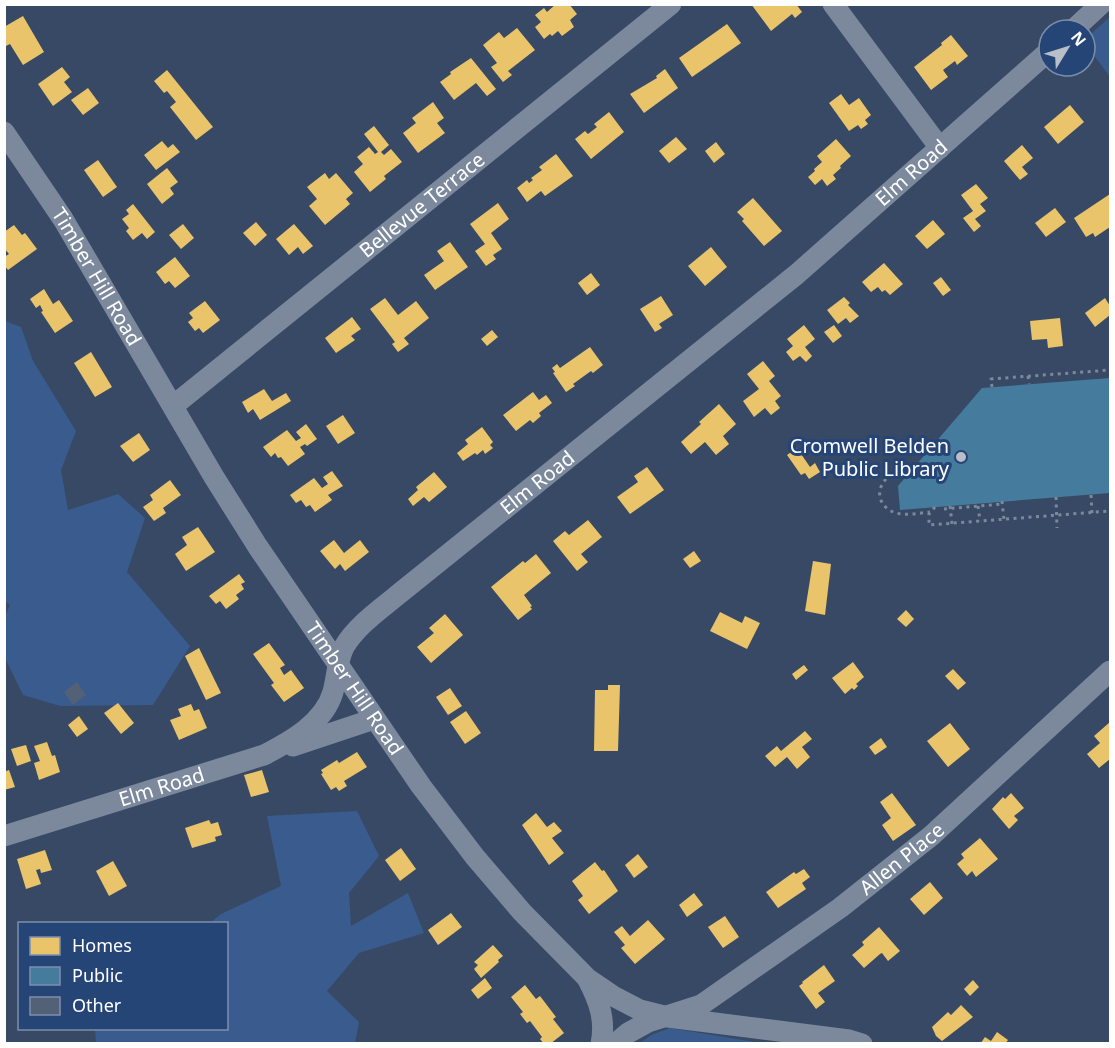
<svg xmlns="http://www.w3.org/2000/svg" width="1115" height="1048" font-family="'Noto Sans',sans-serif">
<rect width="100%" height="100%" fill="#384965"/>
<g fill="#395b8e">
<path d="M1110 17V77L1085 43V39Z"/>
<path d="M5 321 21 327 33 361 76 431 61 470 68 510 118 494 145 518 127 572 190 646 153 705 60 706 23 695 5 658V616L10 605 5 601Z"/>
<path d="M357 811 379 856 349 893 351 926 408 893 424 933 359 953 327 991 359 1022 355 1043H96L95 1029 226 1028V924L210 923 221 914 281 886 267 816Z"/>
<path d="M670 1028 761 1043 639 1044 651 1035Z"/>
</g>
<g fill="#e9c46a">
<path d="M556 4H569L577 14 570 20 574 27 562 36 558 31 552 36 550 34 544 39 535 27 541 22 535 15 544 8 547 12Z"/>
<path d="M751 4H796L802 12 795 18 792 14 771 31Z"/>
<path d="M23 16 44 52 23 65 10 44 6 46 4 43V27Z"/>
<path d="M727 24 741 43 692 77 679 58Z"/>
<path d="M517 28 535 50 508 71 512 75 503 82 491 67 497 63 483 45 499 32 504 38Z"/>
<path d="M951 35 968 56 957 65 955 61 943 70 948 77 931 90 914 67 942 45 941 43Z"/>
<path d="M471 58 496 89 487 96 476 83 454 100 440 82 451 74 450 72Z"/>
<path d="M62 67 70 77 64 82 72 92 53 106 38 84Z"/>
<path d="M665 69 678 88 644 113 630 94 657 78 656 76Z"/>
<path d="M167 70 213 127 196 140 170 107 176 102 167 91 164 93 154 81Z"/>
<path d="M88 88 99 103 83 115 71 100Z"/>
<path d="M841 94 849 105 859 98 871 115 865 120 868 124 861 129 858 125 849 131 829 103Z"/>
<path d="M433 102 444 118 437 123 445 133 418 153 403 133 416 123 412 118Z"/>
<path d="M1070 105 1084 122 1058 144 1044 127Z"/>
<path d="M609 112 624 132 591 159 575 139 585 131 588 134 597 127 594 124Z"/>
<path d="M374 126 389 145 381 152 384 155 391 149 402 162 384 176 386 179 370 192 354 172 363 164 357 157 369 147 375 154 378 152 364 134Z"/>
<path d="M676 137 687 149 669 163 659 151Z"/>
<path d="M836 139 851 156 840 166 841 168 833 175 836 179 827 186 822 179 815 185 808 177 815 171 814 169 822 162 817 156Z"/>
<path d="M162 141 168 148 173 144 180 152 156 170 144 155Z"/>
<path d="M716 142 725 154 714 163 705 151Z"/>
<path d="M1022 145 1033 158 1022 167 1028 174 1020 180 1004 161Z"/>
<path d="M556 154 573 176 545 196 541 191 527 202 517 188 527 180 529 183 533 180 531 178 542 170 539 167Z"/>
<path d="M98 160 117 187 103 197 84 170Z"/>
<path d="M167 168 178 182 170 188 174 194 162 204 147 184Z"/>
<path d="M325 173 329 179 336 173 353 193 346 199 350 204 325 225 309 206 317 199 307 187Z"/>
<path d="M976 184 988 198 980 204 986 211 975 219 981 226 974 232 963 218 973 211 961 195Z"/>
<path d="M1110 194V227L1095 237 1093 233 1086 237 1074 218Z"/>
<path d="M753 198 782 231 764 246 742 221 744 219 737 212Z"/>
<path d="M498 203 509 219 491 233 502 249 493 255 496 259 486 266 475 251 485 244 470 224Z"/>
<path d="M133 204 155 232 147 239 142 233 133 240 126 231 129 228 122 219 129 214 126 210Z"/>
<path d="M1055 208 1066 222 1046 237 1035 223Z"/>
<path d="M933 220 945 234 927 249 915 236Z"/>
<path d="M256 222 267 235 255 246 243 233Z"/>
<path d="M183 224 194 238 181 249 169 235Z"/>
<path d="M294 224 313 246 303 254 298 247 289 255 276 239Z"/>
<path d="M14 225 22 235 25 233 37 249 8 270 4 265V257L9 254 4 248V232Z"/>
<path d="M450 242 468 267 435 290 424 275 444 261 437 251Z"/>
<path d="M711 247 727 267 705 286 688 266Z"/>
<path d="M175 257 190 276 175 288 169 281 165 284 156 272Z"/>
<path d="M884 263 903 284 890 295 885 290 882 292 878 287 871 292 862 282Z"/>
<path d="M591 273 600 285 587 295 578 283Z"/>
<path d="M941 277 951 290 943 296 933 283Z"/>
<path d="M44 289 53 304 59 300 73 321 55 333 41 312 43 311 40 305 36 308 30 299Z"/>
<path d="M661 296 673 315 659 324 662 328 655 332 640 309Z"/>
<path d="M844 297 850 303 848 305 859 316 850 323 846 318 838 324 827 310Z"/>
<path d="M385 298 398 315 416 301 429 318 404 338 409 344 398 352 392 344 395 342 370 309Z"/>
<path d="M1105 298 1110 306V315L1095 327 1085 313Z"/>
<path d="M205 301 220 320 203 333 199 328 195 331 188 322 193 318 189 313Z"/>
<path d="M352 317 361 329 351 336 355 340 336 353 325 338Z"/>
<path d="M1060 318 1063 346 1048 348 1047 339 1032 340 1030 321Z"/>
<path d="M804 325 815 339 805 347 812 356 806 362 800 356 793 361 786 352 793 346 787 339Z"/>
<path d="M834 325 842 336 833 343 824 332Z"/>
<path d="M492 330 498 337 487 346 481 339Z"/>
<path d="M590 347 603 365 593 373 591 371 573 384 575 386 566 392 553 373 555 372 552 368 557 364 560 368Z"/>
<path d="M91 352 112 387 95 397 74 363Z"/>
<path d="M763 361 775 376 769 381 781 396 775 401 780 408 771 415 765 408 754 417 743 401 759 389 747 374Z"/>
<path d="M264 389 272 401 286 393 291 401 260 420 253 409 248 413 242 402Z"/>
<path d="M533 392 539 400 546 395 552 403 539 413 541 416 533 423 530 420 516 431 503 415Z"/>
<path d="M719 404 736 424 723 436 729 444 716 455 705 442 691 454 681 442 701 424 699 422Z"/>
<path d="M343 415 355 433 338 444 326 426Z"/>
<path d="M306 424 317 439 307 446 305 444 300 447 305 454 288 466 281 457 278 458 275 453 271 457 263 447 287 430 296 441 301 438 296 432Z"/>
<path d="M482 427 493 442 490 445 493 448 485 454 483 450 477 455 475 453 463 461 457 453 468 444 465 440Z"/>
<path d="M139 433 150 450 133 462 120 446Z"/>
<path d="M797 448 810 467 815 463 820 472 809 479 805 473 801 475 787 455Z"/>
<path d="M647 467 664 490 630 514 617 497 638 482 634 476Z"/>
<path d="M332 471 343 486 328 495 332 500 315 512 310 505 306 507 301 500 296 503 290 495 314 478 322 488 328 484 323 477Z"/>
<path d="M434 472 447 487 429 502 424 497 413 506 408 499 418 490 416 487Z"/>
<path d="M170 480 181 495 163 508 166 513 154 521 143 507 153 500 150 495Z"/>
<path d="M588 520 602 537 581 554 588 562 577 571 553 541 565 531 569 535Z"/>
<path d="M198 527 215 552 186 571 175 554 187 545 182 537Z"/>
<path d="M334 540 344 553 360 540 369 552 345 571 340 564 335 569 320 551Z"/>
<path d="M694 551 701 561 690 568 683 559Z"/>
<path d="M536 554 551 573 524 595 532 606 530 607 532 609 518 620 491 587 523 561 525 563Z"/>
<path d="M813 561 831 564 825 615 805 611Z"/>
<path d="M239 574 245 582 241 584 244 589 236 595 239 599 226 609 220 601 216 604 209 596Z"/>
<path d="M906 610 914 619 906 627 897 619Z"/>
<path d="M720 612 742 623 745 616 760 623 747 649 710 631Z"/>
<path d="M445 614 463 635 431 663 417 647 434 633 429 628Z"/>
<path d="M269 643 285 665 280 668 284 675 291 670 304 688 284 702 271 685 274 683 253 654Z"/>
<path d="M199 648 221 693 206 700 185 656Z"/>
<path d="M853 662 864 677 856 684 858 686 854 690 852 688 845 694 832 678Z"/>
<path d="M804 665 808 670 796 680 792 674Z"/>
<path d="M953 669 966 683 958 690 945 676Z"/>
<path d="M608 685H620L618 751H594L595 690H608Z"/>
<path d="M450 688 462 706 448 715 436 697Z"/>
<path d="M118 703 134 723 121 734 104 713Z"/>
<path d="M191 704 194 711 199 709 207 728 179 740 170 720 181 716 178 709Z"/>
<path d="M466 711 481 733 465 744 450 722Z"/>
<path d="M79 716 88 729 77 737 68 725Z"/>
<path d="M1110 722V759L1099 768 1087 754 1100 743 1094 736Z"/>
<path d="M950 723 970 749 948 767 927 741Z"/>
<path d="M805 731 812 739 802 747 810 757 797 769 787 757 775 767 765 756 777 746 781 751Z"/>
<path d="M881 738 887 747 875 755 869 747Z"/>
<path d="M47 742 52 756 55 755 60 772 39 780 34 763 40 761 34 746Z"/>
<path d="M26 745 31 761 17 766 11 749Z"/>
<path d="M357 752 367 767 344 781 347 786 339 791 336 787 331 790 321 774 323 773 321 770 337 760 339 763Z"/>
<path d="M9 770 15 787 4 790V772Z"/>
<path d="M262 770 269 792 251 797 244 775Z"/>
<path d="M892 793 916 825 893 841 882 825 891 818 880 802Z"/>
<path d="M1011 793 1024 808 1014 816 1018 820 1009 829 992 809 1003 797 1005 799Z"/>
<path d="M536 813 547 827 554 822 562 831 552 838 564 853 549 865 522 825Z"/>
<path d="M209 820 211 824 218 822 222 835 215 837 216 841 192 848 185 828Z"/>
<path d="M980 838 998 859 976 877 972 871 967 876 957 864 964 858 961 854Z"/>
<path d="M401 848 416 869 400 881 385 860Z"/>
<path d="M45 850 52 870 41 873 40 869 36 870 41 884 26 889 17 859Z"/>
<path d="M638 854 648 867 634 878 625 865Z"/>
<path d="M113 861 127 886 109 896 96 871Z"/>
<path d="M595 862 602 871 604 870 618 891 589 914 578 900 583 896 572 881Z"/>
<path d="M804 869 810 877 802 883 806 889 778 908 766 892 794 872 796 874Z"/>
<path d="M930 882 943 898 924 915 910 899Z"/>
<path d="M694 893 703 905 687 917 679 905Z"/>
<path d="M451 913 462 927 438 945 428 930Z"/>
<path d="M725 916 739 937 723 948 708 927Z"/>
<path d="M648 920 665 939 635 964 621 948 625 945 614 932 622 926 630 936Z"/>
<path d="M879 927 900 951 888 961 882 953 880 954 864 968 852 955 864 945 862 942Z"/>
<path d="M493 945 503 956 498 960 499 962 481 978 474 969 478 965 474 962Z"/>
<path d="M824 965 835 981 818 993 825 1002 816 1009 799 986 803 983 802 982Z"/>
<path d="M485 978 492 988 478 999 471 990Z"/>
<path d="M973 980 979 987 970 996 964 989Z"/>
<path d="M525 985 536 999 540 996 556 1017 553 1019 564 1033 550 1044H544L540 1039 542 1037 530 1021 527 1023 520 1014 523 1012 511 997Z"/>
<path d="M961 1005 973 1017 942 1041 936 1036 932 1027 948 1012 951 1015Z"/>
<path d="M997 1032 1008 1040 1005 1044H980L985 1037 991 1041Z"/>
</g>
<path fill="#457b9d" d="M1110 378V493L900 510 898 486 982 388Z"/>
<path fill="#536177" d="M77 682 86 695 73 705 64 692Z"/>
<g fill="none" stroke-linecap="round" stroke-linejoin="round">
<g stroke="#7c899c" stroke-width="3" stroke-dasharray="3 4.5" stroke-linecap="butt">
<path d="M1028 376 1029 384"/>
<path d="M992 387 991 379 1110 370"/>
<path d="M886 479C874 492 880 508 896 513 906 516 920 513 930 512"/>
<path d="M1091 495 1092 513"/>
<path d="M1056 497 1057 528"/>
<path d="M1002 501 1004 520"/>
<path d="M950 506 952 524"/>
<path d="M978 506 980 521"/>
<path d="M935 507 929 514V525L1110 511"/>
<path d="M944 509 1002 504"/>
</g>
<g stroke="#7c899c" stroke-width="21">
<path d="M833 4 940 148"/>
<path d="M1073 30 1101 4"/>
<path id="s1" d="M4 132 63 219 214 477 258 547 421 786 475 857 522 912 588 979 613 996 640 1010 668 1017 849 1040 862 1044"/>
<path id="s2" d="M173 406 671 4"/>
<path d="M293 746 374 719"/>
<path id="s3" d="M4 836 264 755C291 741 324 723 333 692 337 677 337 661 344 647 357 625 381 609 400 593L797 274 1049 51"/>
<path d="M588 980C599 1001 606 1020 601 1044"/>
<path id="s4" d="M615 1044 628 1033 648 1022 701 1005 840 908 931 836 1110 671"/>
</g>
</g>
<circle fill="#b9bfc9" stroke="#264577" stroke-width="2" cx="961" cy="457" r="6"/>
<g text-anchor="middle" stroke-width="6" stroke-linejoin="round" paint-order="stroke">
<g font-size="20" fill="#fff" stroke="#264577">
<text dy="7" stroke="none"><textPath href="#s3" startOffset="1155">Elm Road</textPath></text>
<text dy="7" stroke="none"><textPath href="#s2" startOffset="320">Bellevue Terrace</textPath></text>
<text dy="7" stroke="none"><textPath href="#s1" startOffset="172">Timber Hill Road</textPath></text>
<text dy="7" stroke="none"><textPath href="#s3" startOffset="669">Elm Road</textPath></text>
<text dy="7" stroke="none"><textPath href="#s1" startOffset="658">Timber Hill Road</textPath></text>
<text dy="7" stroke="none"><textPath href="#s3" startOffset="165">Elm Road</textPath></text>
<text dy="7" stroke="none"><textPath href="#s4" startOffset="344">Allen Place</textPath></text>
</g>
<g font-size="20" fill="#fff" stroke="#264577" text-anchor="end">
<text x="949" y="453">Cromwell Belden<tspan x="949" dy="23">Public Library</tspan></text>
</g>
</g>
<rect width="1115" height="1048" fill="none" stroke="#ffffff" stroke-width="12"/>
<rect x="18" y="922" width="210" height="108" fill="#264577" stroke="#7d8fad" stroke-width="1.5"/>
<rect x="30" y="937" width="30" height="18" fill="#e9c46a" stroke="#7d8fad" stroke-width="1.5"/>
<text x="72" y="952" font-size="18" fill="#ffffff">Homes</text>
<rect x="30" y="967" width="30" height="18" fill="#457b9d" stroke="#7d8fad" stroke-width="1.5"/>
<text x="72" y="982" font-size="18" fill="#ffffff">Public</text>
<rect x="30" y="997" width="30" height="18" fill="#536177" stroke="#7d8fad" stroke-width="1.5"/>
<text x="72" y="1012" font-size="18" fill="#ffffff">Other</text>
<g transform="translate(1067 48) rotate(52)"><circle r="28" fill="#264577" stroke="#7d8fad" stroke-width="1.5"/>
<path d="M0-4.5L10 22L0 15L-10 22Z" fill="#b9bfc9"/>
<text y="-9" font-size="16" font-weight="bold" text-anchor="middle" fill="#ffffff">N</text>
</g>
</svg>
